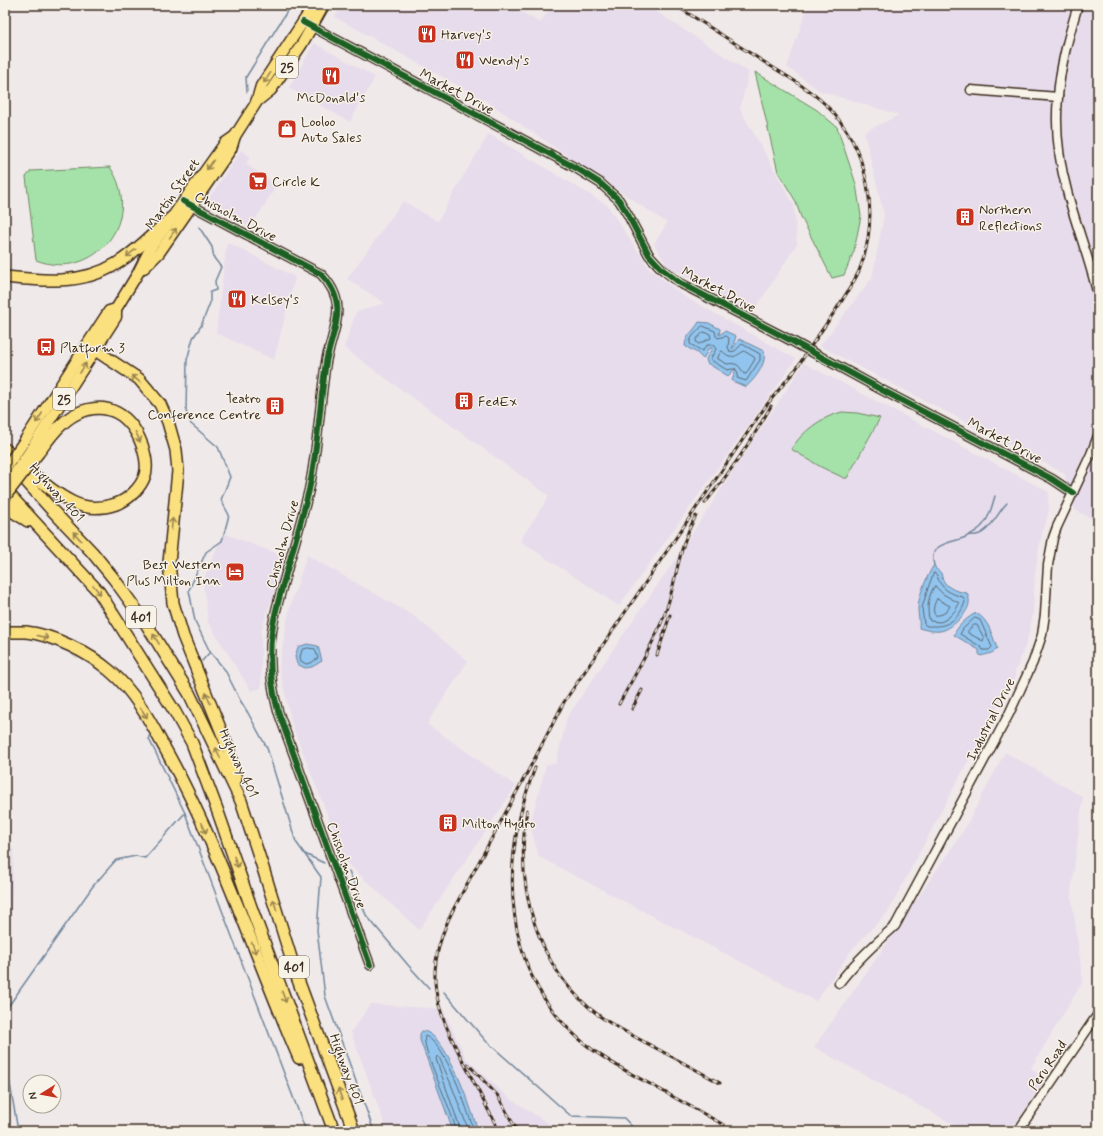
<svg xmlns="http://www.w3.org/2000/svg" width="1103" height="1136" font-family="Mynerve,sans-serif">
<rect width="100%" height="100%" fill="#f0e9e9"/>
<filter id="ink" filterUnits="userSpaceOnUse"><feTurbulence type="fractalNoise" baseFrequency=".025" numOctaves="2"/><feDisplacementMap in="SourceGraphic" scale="8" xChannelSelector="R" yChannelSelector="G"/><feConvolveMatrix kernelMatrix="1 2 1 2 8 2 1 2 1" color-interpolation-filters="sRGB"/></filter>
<g filter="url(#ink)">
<g fill="#e7dceb">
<path d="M342 5H510L540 23 553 5H646L749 72 740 109 794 205 797 244 752 314 667 266 654 244 667 223 486 101 335 17Z"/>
<path d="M808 5H1098V522L1075 510 1064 473 820 346 872 278 884 215 864 132 899 115 820 91 787 67Z"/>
<path d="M314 43 375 77 350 122 289 88Z"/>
<path d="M489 134 607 205 649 268 682 295 796 359 619 606 520 541 549 496 344 348 356 312 385 303 347 279 403 201 439 222 438 221 461 180Z"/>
<path d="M241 150 250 156 246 164 277 185 250 228 208 200Z"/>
<path d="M227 242 295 277 274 360 216 333Z"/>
<path d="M804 363 1049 492 1048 500 1049 511 1040 541 1035 574 1033 614 1027 641 1015 672V679L1010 682 888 912 853 948 816 1001 539 857 530 825 546 765 556 763 567 717 678 555Z"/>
<path d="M223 533 286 557 261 631V688L251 691 208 622 203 581Z"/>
<path d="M307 555 414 616 468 661 427 724 516 786 419 930 346 862 292 725 279 667 289 610Z"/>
<path d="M1005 752 1083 797 1071 893 1083 981 1031 1068 1044 1080 1011 1131H965L814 1047 876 959 964 830Z"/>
<path d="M5 845 14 850 10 926 5 943Z"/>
<path d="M371 1004 443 1009 466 1058 508 1097 560 1131H387L351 1032Z"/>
</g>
<g fill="#a4e2a9" stroke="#708664">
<path d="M755 72 817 110 837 127 856 184 861 216 854 251 844 275 832 278 801 217 795 200 778 172Z"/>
<path d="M110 167C145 219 95 283 36 260L26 177 31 171Z"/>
<path d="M842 412 857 413 880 418 847 478H844L821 467 791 449C803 431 821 417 842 412Z"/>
</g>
<g fill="#91c4ee" stroke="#6f869b">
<path d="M699 322 709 323 720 329 719 335 725 331 736 336 732 349 733 348 739 339 764 351C767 364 755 379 746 387L732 381 736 368 728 376 707 363 706 359 712 348H709L703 359 697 353 685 346C685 336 694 331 699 322Z"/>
<path d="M934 565 936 569 941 573C943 587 954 591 967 593 968 596 970 600 969 603 969 612 953 627 944 630 937 633 926 630 919 628 920 621 918 616 918 609 918 597 927 575 934 565Z"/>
<path d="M976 613C989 620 992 635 997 648 994 654 987 654 981 656L979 654V650L954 635C957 626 968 617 976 613Z"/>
<path d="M307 644 318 646 322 661 312 667 305 668 297 664 295 657 298 647Z"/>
<path d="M422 1031C446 1031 472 1111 478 1131H453L420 1040V1034Z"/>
</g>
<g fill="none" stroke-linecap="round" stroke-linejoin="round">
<g stroke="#5d6871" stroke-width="1">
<path d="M703 326 715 331 716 336 718 338 726 336 729 338 728 347 730 352 735 351 742 344 760 354V360L746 381 737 378 738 372 735 369H732L727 370 711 360V358L716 349 713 345H707L702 351 690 344C689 337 697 333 701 327Z"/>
<path d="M704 332 710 334 711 338 699 344 697 343 696 340Z"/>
<path d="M722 351C732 360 734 357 744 351L754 357 755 359 746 374H744C740 367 738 362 727 364L718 359V357Z"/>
<path d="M934 573 937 575C940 589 951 594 963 597L965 602C960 617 949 627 933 626 929 626 927 627 924 624L922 608 928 588Z"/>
<path d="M935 586 943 594 959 603C957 610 948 620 940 622 937 622 933 621 930 621 926 612 928 593 935 586Z"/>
<path d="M937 599 950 606C947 612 942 616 935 615 932 611 934 603 937 599Z"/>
<path d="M975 618 980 620 992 647 989 650H983L981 647 960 634 963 629Z"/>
<path d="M974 625H977L984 638 983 641 968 633V631Z"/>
<path d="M308 648 315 649 318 658 311 663 306 664 301 661 300 657 302 650Z"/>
<path d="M456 1131C454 1113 420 1046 425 1036 445 1042 468 1111 474 1131"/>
<path d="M461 1131 436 1059 437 1056 439 1057 451 1084 469 1131"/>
</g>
<g stroke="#6f869b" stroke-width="1.5">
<path d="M247 92 246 77 291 5"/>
<path d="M199 227 212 247 214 258 221 267 215 281 216 290 210 292V303L201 326 193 338 187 360 186 411 191 424 218 447 230 477 221 500 229 515 222 541 206 552 189 590 195 621 210 652 225 670 240 700 248 713 267 748 296 842 321 877 317 930 325 996 374 1131"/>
<path d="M970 535C988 538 996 514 1007 503"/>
<path d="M934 565C927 543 952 543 966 537 971 534 977 531 981 527 989 519 992 506 995 496"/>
<path d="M202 661 210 652"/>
<path d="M149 736V739L185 813 306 1131"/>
<path d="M305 854 324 863"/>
<path d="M349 871 366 915 408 965 429 988"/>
<path d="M444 992 486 1041 571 1116 624 1118 636 1131"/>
<path d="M5 1011 93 886 116 860 136 856 145 858 185 813"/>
<path d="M5 1055 18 1131"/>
</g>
<defs>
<g id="minor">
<path d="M1078 5C1069 35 1060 66 1058 97 1055 127 1059 161 1067 191 1076 226 1090 260 1098 296"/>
<path d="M307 24 576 168 600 183 619 200 628 215 649 255 662 269 680 283 790 340 880 389 1052 479 1073 493"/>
<path d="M971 90 1058 97"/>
<path d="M187 203 321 274C346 300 337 320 329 350 326 358 325 368 324 377 319 415 317 452 309 490 301 522 292 553 283 584 279 599 274 615 272 631 268 658 271 685 278 711L370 965"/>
<path d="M839 983C856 961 875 944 895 926L1009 714 1033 662 1042 635 1045 614 1048 565 1053 538 1057 527 1091 454 1098 436"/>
<path d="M1018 1131 1098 1014"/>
</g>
<g id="major">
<path d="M256 102 271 90 302 44 324 5"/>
<path d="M144 268 159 253 231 149 235 136 256 103 261 86 314 5"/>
<path d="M25 440 109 311 116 309"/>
<path d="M32 448 116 317V309L138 273 151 247 225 143 235 136"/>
</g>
<g id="highway">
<path d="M5 277C43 281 82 285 116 264 136 252 153 234 171 218"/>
<path d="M95 350 139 379 160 404 168 422 176 450 178 471 169 563 173 603 183 636 228 748 236 779"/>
<path d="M5 449C26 467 46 489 72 502 86 509 101 509 116 504 128 500 141 488 145 475 148 466 145 454 142 445 131 415 107 399 76 414 60 422 48 440 38 453"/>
<path d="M5 457 51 509 92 552 114 579 145 622 189 693 241 801 262 865 297 977 354 1131"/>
<path d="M5 490 99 592 175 712 192 743 218 812 251 907 334 1131"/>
<path d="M5 503 15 513 28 521"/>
<path d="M5 632C12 632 19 632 26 632 54 635 89 653 110 671 133 690 149 719 163 745 219 844 254 954 299 1058"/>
</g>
</defs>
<use href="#minor" stroke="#3b2a1e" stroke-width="11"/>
<use href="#major" stroke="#3b2a1e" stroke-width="13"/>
<use href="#highway" stroke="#3b2a1e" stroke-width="14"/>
<use href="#minor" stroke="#f7f3e8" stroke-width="8"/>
<use href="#major" stroke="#fbe080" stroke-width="10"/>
<use href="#highway" stroke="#fbe080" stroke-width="11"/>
<defs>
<g id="rail">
<path d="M675 5C705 24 734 43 764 62 785 75 808 88 826 105 869 148 881 215 859 271 851 288 840 304 829 320 816 338 804 357 792 375"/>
<path d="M705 503C730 473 752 440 771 406"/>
<path d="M657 655 670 615"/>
<path d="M619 704C635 674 654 644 665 613 677 581 678 546 696 516"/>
<path d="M632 709 642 690"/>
<path d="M535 768C498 863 501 975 585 1044 605 1060 627 1072 650 1084 675 1098 699 1111 724 1125"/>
<path d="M527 810C514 886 536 970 601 1017 612 1025 625 1031 637 1038 665 1053 693 1068 720 1083"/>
<path d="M468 1064 498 1096 517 1131"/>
<path d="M499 1131C487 1108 476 1086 464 1063 434 1006 422 972 453 910L535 758 564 702 765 407 794 371"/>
</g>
</defs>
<use href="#rail" stroke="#3b2a1e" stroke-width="3"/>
<use href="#rail" stroke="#f7f3e8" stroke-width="1.5" stroke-dasharray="4.5" stroke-linecap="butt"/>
<defs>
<g id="major-bridge">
<path d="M5 469 25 440"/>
<path d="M5 488 32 448"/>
</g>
<path id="highway-bridge" d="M5 496 38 453"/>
</defs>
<use href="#major-bridge" stroke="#3b2a1e" stroke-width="13" stroke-linecap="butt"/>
<use href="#highway-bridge" stroke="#3b2a1e" stroke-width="14" stroke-linecap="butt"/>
<use href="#major-bridge" stroke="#fbe080" stroke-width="10"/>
<use href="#highway-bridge" stroke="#fbe080" stroke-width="11"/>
<defs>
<g id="cycleway">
<path d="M303 22 576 168 600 183 619 200 628 215 649 255 662 269 680 283 790 340 880 389 1052 479 1073 493"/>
<path d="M183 201 321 274C346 300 337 320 329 350 326 358 325 368 324 377 319 415 317 452 309 490 301 522 292 553 283 584 279 599 274 615 272 631 268 658 271 685 278 711L370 965"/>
</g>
</defs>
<use href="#cycleway" stroke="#f7f3e8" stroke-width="8"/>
<use href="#cycleway" stroke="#1b5e20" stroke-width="6"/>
</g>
<defs><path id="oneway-shaft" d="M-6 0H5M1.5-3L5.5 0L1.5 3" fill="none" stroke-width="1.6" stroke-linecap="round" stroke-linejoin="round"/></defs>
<g stroke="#9b854f">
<use href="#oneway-shaft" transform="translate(267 78) rotate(124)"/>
<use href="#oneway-shaft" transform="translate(210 165) rotate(126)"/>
<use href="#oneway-shaft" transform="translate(173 233) rotate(-55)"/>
<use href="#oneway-shaft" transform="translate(131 253) rotate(141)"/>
<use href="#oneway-shaft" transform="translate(83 368) rotate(-58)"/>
<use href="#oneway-shaft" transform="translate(136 379) rotate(-141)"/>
<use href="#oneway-shaft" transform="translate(39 418) rotate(123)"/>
<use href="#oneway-shaft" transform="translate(138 437) rotate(65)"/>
<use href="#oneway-shaft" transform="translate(172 524) rotate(-83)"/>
<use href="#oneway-shaft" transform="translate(77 536) rotate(-133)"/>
<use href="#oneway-shaft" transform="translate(97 590) rotate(51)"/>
<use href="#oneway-shaft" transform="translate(43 637) rotate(15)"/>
<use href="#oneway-shaft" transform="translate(156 639) rotate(-122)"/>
<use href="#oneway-shaft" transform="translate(208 698) rotate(-112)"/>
<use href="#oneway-shaft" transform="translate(144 713) rotate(57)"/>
<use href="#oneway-shaft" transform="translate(218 753) rotate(-115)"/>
<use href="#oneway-shaft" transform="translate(204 828) rotate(67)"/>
<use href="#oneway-shaft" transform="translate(236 862) rotate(71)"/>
<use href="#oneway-shaft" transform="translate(275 905) rotate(-108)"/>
<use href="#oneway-shaft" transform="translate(254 948) rotate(68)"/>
<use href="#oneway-shaft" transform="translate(284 997) rotate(70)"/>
<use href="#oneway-shaft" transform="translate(340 1094) rotate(-110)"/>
</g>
</g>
<defs>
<symbol id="restaurant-square" viewBox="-11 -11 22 22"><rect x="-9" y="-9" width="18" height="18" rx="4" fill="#c8321e" stroke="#f7f3e8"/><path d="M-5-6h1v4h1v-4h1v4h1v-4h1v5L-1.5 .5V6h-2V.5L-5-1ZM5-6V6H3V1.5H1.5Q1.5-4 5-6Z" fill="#fff"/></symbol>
<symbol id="shop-square" viewBox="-11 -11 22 22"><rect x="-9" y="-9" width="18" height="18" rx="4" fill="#c8321e" stroke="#f7f3e8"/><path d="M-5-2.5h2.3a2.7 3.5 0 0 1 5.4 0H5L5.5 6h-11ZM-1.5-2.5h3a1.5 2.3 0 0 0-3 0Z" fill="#fff"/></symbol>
<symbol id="supermarket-square" viewBox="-11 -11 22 22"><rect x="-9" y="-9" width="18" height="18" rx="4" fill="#c8321e" stroke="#f7f3e8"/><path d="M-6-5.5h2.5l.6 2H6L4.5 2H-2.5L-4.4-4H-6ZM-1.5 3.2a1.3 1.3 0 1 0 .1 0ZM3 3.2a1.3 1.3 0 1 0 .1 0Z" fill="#fff"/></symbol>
<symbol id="building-square" viewBox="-11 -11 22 22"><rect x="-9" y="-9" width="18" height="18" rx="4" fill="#c8321e" stroke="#f7f3e8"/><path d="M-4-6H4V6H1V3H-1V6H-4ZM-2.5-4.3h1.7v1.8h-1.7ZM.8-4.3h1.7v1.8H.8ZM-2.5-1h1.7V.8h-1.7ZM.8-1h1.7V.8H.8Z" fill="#fff"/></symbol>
<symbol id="bus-square" viewBox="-11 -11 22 22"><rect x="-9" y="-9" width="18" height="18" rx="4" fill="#c8321e" stroke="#f7f3e8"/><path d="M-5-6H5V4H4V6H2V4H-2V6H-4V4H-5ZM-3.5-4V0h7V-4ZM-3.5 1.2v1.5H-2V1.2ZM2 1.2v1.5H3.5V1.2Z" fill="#fff"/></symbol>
<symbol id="hotel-square" viewBox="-11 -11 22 22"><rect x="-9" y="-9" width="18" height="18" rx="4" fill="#c8321e" stroke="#f7f3e8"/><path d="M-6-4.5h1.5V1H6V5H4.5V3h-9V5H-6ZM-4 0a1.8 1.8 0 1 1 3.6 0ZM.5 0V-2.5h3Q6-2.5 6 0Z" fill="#fff"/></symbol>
</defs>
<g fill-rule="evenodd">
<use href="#restaurant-square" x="416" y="23" width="22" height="22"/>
<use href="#restaurant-square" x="454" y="49" width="22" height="22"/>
<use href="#restaurant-square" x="320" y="65" width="22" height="22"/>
<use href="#shop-square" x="276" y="118" width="22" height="22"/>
<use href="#supermarket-square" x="247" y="170" width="22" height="22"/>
<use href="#building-square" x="954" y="206" width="22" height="22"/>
<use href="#restaurant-square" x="226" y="288" width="22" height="22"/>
<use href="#bus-square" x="35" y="336" width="22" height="22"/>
<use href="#building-square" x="453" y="390" width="22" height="22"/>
<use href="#building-square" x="264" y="395" width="22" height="22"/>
<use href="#hotel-square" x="224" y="561" width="22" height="22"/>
<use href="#building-square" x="437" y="812" width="22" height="22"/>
</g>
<g text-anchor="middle" stroke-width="3" stroke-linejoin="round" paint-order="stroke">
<g fill="#f7f3e8" stroke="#73665b" stroke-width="1">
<rect x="276" y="56" width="22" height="22" rx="3"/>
<rect x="53" y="388" width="22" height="22" rx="3"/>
<rect x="126" y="606" width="30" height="22" rx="3"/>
<rect x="279" y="956" width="30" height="22" rx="3"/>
</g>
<g font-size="13" font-weight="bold" fill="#3b2a1e">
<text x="287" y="72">25</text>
<text x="64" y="404">25</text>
<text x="141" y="622">401</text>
<text x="294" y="972">401</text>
</g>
<g font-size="14" fill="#3b2a1e" stroke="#f7f3e8" text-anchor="start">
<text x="441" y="39">Harvey's</text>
<text x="479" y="65">Wendy's</text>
<text x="331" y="102" text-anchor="middle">McDonald's</text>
<text x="301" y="126">Looloo<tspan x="301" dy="16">Auto Sales</tspan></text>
<text x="272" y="186">Circle K</text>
<text x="979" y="214">Northern<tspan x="979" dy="16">Reflections</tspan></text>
<text x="251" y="304">Kelsey's</text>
<text x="60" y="352">Platform 3</text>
<text x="261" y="403" text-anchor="end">Teatro<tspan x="261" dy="16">Conference Centre</tspan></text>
<text x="478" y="406">FedEx</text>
<text x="221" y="569" text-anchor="end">Best Western<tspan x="221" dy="16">Plus Milton Inn</tspan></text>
<text x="462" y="828">Milton Hydro</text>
</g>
<g font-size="14" fill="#3b2a1e" stroke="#f7f3e8">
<text transform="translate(457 91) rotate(28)" y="5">Market Drive</text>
<text transform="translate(172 194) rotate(-55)" y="5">Martin Street</text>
<text transform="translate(236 216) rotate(28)" y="5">Chisholm Drive</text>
<text transform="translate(719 289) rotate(28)" y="5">Market Drive</text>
<text transform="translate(1005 440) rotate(28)" y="5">Market Drive</text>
<text transform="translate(57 492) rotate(48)" y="5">Highway 401</text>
<text transform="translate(282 544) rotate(-75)" y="5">Chisholm Drive</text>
<text transform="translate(990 719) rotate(-63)" y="5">Industrial Drive</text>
<text transform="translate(239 763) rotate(65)" y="5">Highway 401</text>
<text transform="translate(347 865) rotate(70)" y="5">Chisholm Drive</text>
<text transform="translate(1047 1065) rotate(-56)" y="5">Peru Road</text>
<text transform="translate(347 1069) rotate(70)" y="5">Highway 401</text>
</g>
</g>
<rect width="1103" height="1136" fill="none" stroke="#f7f3e8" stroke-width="20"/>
<rect x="10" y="10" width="1083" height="1116" fill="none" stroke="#3b2a1e" stroke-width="1.5" filter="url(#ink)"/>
<g transform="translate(42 1094) rotate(259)"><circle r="19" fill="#f7f3e8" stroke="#aca397"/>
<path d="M0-3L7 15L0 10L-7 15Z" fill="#c8321e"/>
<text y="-6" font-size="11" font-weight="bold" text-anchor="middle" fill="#3b2a1e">N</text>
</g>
</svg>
